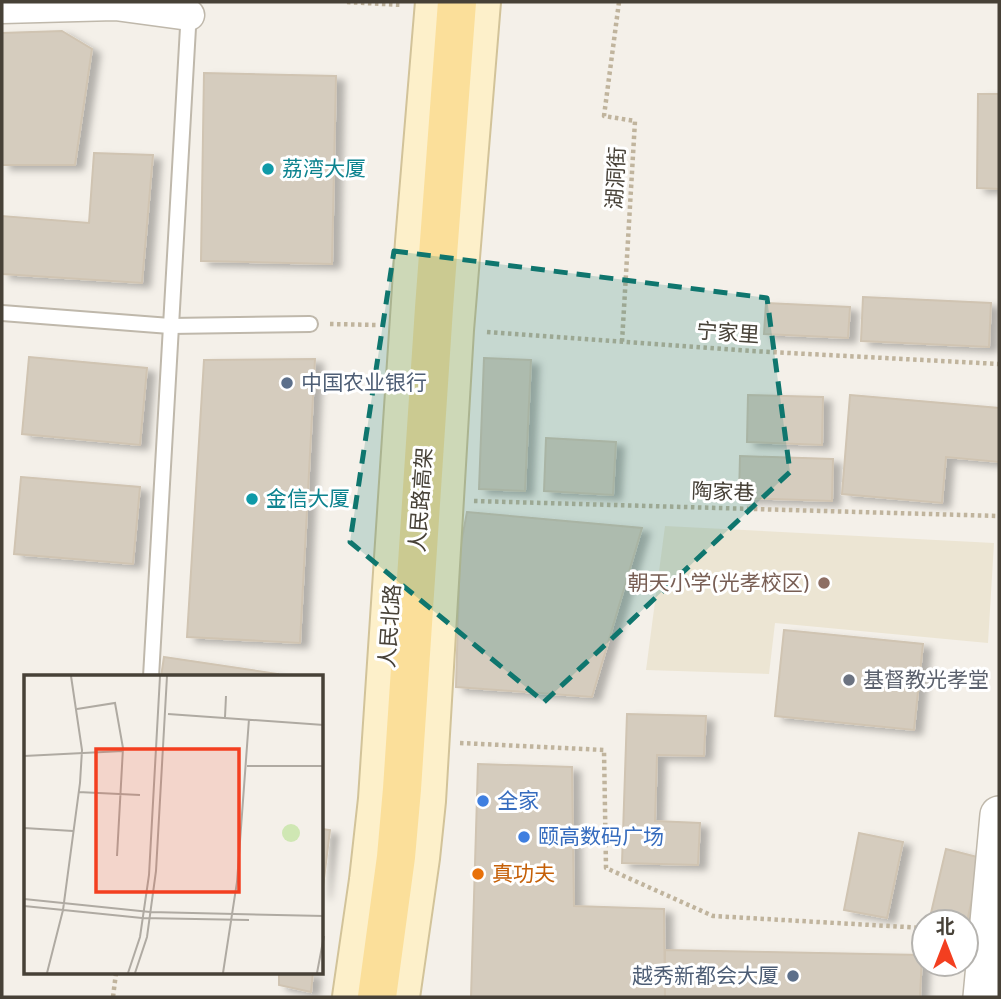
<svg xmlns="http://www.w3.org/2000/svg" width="1001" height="999" font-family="Overpass,'Noto Sans SC',sans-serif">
<defs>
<filter id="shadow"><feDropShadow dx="8" dy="4.5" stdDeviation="3.5" flood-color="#0004"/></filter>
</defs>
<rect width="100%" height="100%" fill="#f4f0e9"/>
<path fill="#ece5d3" d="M665 526 994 543 988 643 775 623 769 674 646 670Z"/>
<g fill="#d5ccbe" stroke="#d0c4b2" stroke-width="2" filter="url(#shadow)">
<path d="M62 31 92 49 75 165H2V33Z"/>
<path d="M204 73 336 76 332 264 201 261Z"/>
<path d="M978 94H999V189L977 188Z"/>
<path d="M94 153 153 155 142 283 2 274V216L89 223Z"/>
<path d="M863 297 991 303 989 347 861 341Z"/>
<path d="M766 303 850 307 848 338 764 334Z"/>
<path d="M29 357 147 368 140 445 22 434Z"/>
<path d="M484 358 531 360 525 491 479 489Z"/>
<path d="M315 359 300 643 187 637 204 360Z"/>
<path d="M748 395 823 397 822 445 747 442Z"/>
<path d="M850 395 999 408V462L946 457 942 503 842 494Z"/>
<path d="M546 438 616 442 613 495 544 491Z"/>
<path d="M740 456 833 459 832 501 739 498Z"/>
<path d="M21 477 140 487 133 564 14 554Z"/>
<path d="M467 512 642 528 592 697 456 687 460 549Z"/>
<path d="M784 630 923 644 914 730 775 716Z"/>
<path d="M164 657 278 674 277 677H161Z"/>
<path d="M627 714 706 716 704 756 657 755 655 821 700 823 698 865 622 863Z"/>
<path d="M478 764 572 767 574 906 664 909 665 997H471Z"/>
<path d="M322 829 330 830 322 895Z"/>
<path d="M859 833 903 842 887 918 844 910Z"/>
<path d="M946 849 981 858 967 922 931 913Z"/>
<path d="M665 950 922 955 920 997H665Z"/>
<path d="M279 973H313L311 992 279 985Z"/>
</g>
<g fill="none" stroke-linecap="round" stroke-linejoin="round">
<defs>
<g id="service">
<path d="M2 313 170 326 310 324"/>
<path d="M151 677 189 10"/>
</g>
<path id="minor" d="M2 8 115 5 189 15"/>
<path id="tertiary" d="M982 997 999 815"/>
<g id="secondary">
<path d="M352 997 369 880 378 799 415 242 435 2"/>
<path d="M400 997 420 858 426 801 454 330 481 2"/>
</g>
<path id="primary" d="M377 997 396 857 402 789 434 308 457 2"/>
</defs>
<use href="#service" stroke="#bfb8ab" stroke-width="18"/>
<use href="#minor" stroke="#bfb8ab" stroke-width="33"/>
<use href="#tertiary" stroke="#bfb8ab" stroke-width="40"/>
<use href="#secondary" stroke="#d2c399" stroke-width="42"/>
<use href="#primary" stroke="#e0bc6a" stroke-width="42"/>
<g stroke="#c0b49d" stroke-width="4.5" stroke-dasharray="3.5 3.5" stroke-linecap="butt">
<path d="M347 2 402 5"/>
<path d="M619 2 604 116 635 121 622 342"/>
<path d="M330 324 377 325"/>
<path d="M487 332 751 351 999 364"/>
<path d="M474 501 999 516"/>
<path d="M460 743 604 750 606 868 713 916 924 928"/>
<path d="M113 997 116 973"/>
</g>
<use href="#service" stroke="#fff" stroke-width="14"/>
<use href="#minor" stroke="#fff" stroke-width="30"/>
<use href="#tertiary" stroke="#fff" stroke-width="37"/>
<use href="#secondary" stroke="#fdf0ca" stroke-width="38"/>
<use href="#primary" stroke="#fbdf9a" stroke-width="38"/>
</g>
<path fill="#0f766e" fill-opacity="0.2" stroke="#0f766e" stroke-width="5" stroke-dasharray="14 9" stroke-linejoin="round" d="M394 251 767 298 790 472 544 702 350 542Z"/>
<g fill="#0f9aa8" stroke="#fff" stroke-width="2.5">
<circle cx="268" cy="169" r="7"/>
<circle cx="252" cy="499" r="7"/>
</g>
<g fill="#5c6f8a" stroke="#fff" stroke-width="2.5">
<circle cx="287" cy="383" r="7"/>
<circle cx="793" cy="976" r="7"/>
</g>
<circle fill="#8d6e63" stroke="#fff" stroke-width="2.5" cx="824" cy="583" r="7"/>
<circle fill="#6b7280" stroke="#fff" stroke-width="2.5" cx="849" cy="680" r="7"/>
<g fill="#3f7fe0" stroke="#fff" stroke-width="2.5">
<circle cx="483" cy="801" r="7"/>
<circle cx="524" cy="837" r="7"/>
</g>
<circle fill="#e8710a" stroke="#fff" stroke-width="2.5" cx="478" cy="874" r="7"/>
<g text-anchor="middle" stroke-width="6" stroke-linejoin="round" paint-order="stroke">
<g font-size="21" fill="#0d838f" stroke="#fff" text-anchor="start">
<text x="282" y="176">荔湾大厦</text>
<text x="266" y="506">金信大厦</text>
</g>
<g font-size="21" fill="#474137" stroke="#fff">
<text transform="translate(616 178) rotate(-87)" y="7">湖洞街</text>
<text transform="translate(728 333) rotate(4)" y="7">宁家里</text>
<text transform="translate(723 492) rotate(2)" y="7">陶家巷</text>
<text transform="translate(421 500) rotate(-86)" y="7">人民路高架</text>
<text transform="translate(390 626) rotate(-86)" y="7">人民北路</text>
</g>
<g font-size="21" fill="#4e5e75" stroke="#fff" text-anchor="start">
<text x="301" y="390">中国农业银行</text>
<text x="779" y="983" text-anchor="end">越秀新都会大厦</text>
</g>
<g font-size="21" fill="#785e54" stroke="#fff" text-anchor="end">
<text x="810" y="590">朝天小学(光孝校区)</text>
</g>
<g font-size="21" fill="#5b616d" stroke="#fff" text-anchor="start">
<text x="863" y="687">基督教光孝堂</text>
</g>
<g font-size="21" fill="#366cbe" stroke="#fff" text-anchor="start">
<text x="497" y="808">全家</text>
<text x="538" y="844">颐高数码广场</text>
</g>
<g font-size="21" fill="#c56008" stroke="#fff" text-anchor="start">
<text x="492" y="881">真功夫</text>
</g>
</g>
<g transform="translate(24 675)">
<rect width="299" height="299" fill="#f4f0e9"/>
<path d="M258 158a9 9 0 1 1 18 0a9 9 0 1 1-18 0Z" fill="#cfe7b3"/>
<path fill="none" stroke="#afaaa2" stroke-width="2" d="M53 34 91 28 99 73 93 181M144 39 300 50M201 42 202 21M0 81 99 76M223 91H300M54 117 116 120M0 153 49 156M0 224 126 237 300 241M0 231 118 243 225 245M23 298 39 235 56 108 58 75 47 1M104 298 116 262 125 200 136 1M111 298 123 262 132 196 143 1M199 298 213 207 225 44M293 298 300 261"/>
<path fill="#f33f20" fill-opacity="0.15" stroke="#f33f20" stroke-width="3.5" d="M72 74H215V217H72Z"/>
<rect width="299" height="299" fill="none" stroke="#474137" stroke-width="3.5"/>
</g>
<rect width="1001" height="999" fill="none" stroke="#474137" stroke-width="7"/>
<g transform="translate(945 943)"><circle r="33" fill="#ffffff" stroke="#b5b3af" stroke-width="2"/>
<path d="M0-5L12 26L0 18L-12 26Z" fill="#f33f20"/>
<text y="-10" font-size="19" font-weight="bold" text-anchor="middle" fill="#474137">北</text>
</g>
</svg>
